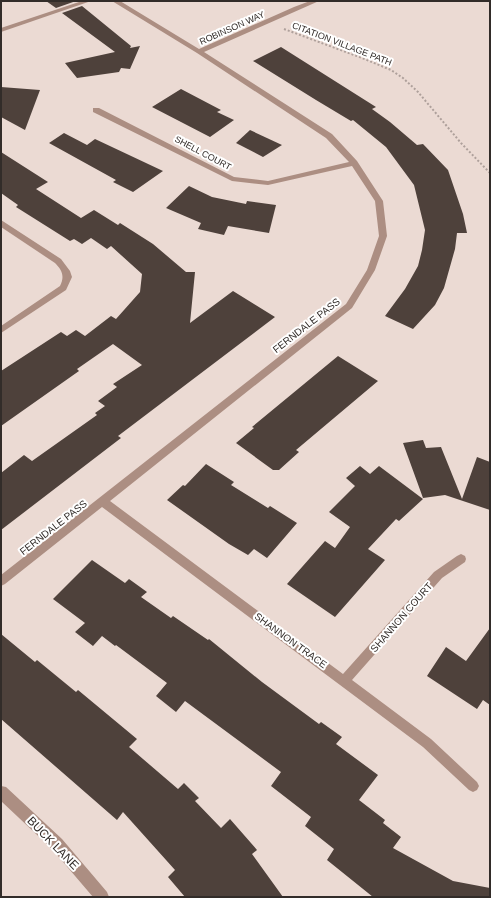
<svg xmlns="http://www.w3.org/2000/svg" width="491" height="898" font-family="Helvetica,sans-serif">
<rect width="100%" height="100%" fill="#ebdad3"/>
<g fill="#4e413b">
<path d="M46 1H76L56 8Z"/>
<path d="M82 6 131 46 130 48 140 46 130 69 121 68 119 72 77 78 65 63 115 52 62 13Z"/>
<path d="M281 47 376 107 372 109 390 122 417 145 423 144 448 170 463 214 467 233H457L455 249 444 288 435 305 413 329 385 316 405 289 418 266 422 250 425 230 414 185 386 147 353 120 351 121 316 100 253 61Z"/>
<path d="M1 87 40 90 25 130 1 117Z"/>
<path d="M181 89 221 110 217 112 234 120 210 137 152 107Z"/>
<path d="M250 130 282 145 263 157 236 143Z"/>
<path d="M64 133 87 145 95 139 163 171 133 192 113 182 116 180 49 143Z"/>
<path d="M1 152 48 182 36 189 81 218 94 210 118 225 120 223 153 244 186 272H195L190 323 233 291 275 317 118 436 121 438 1 530V473L24 455 32 461 97 415 95 413 105 406 98 401 117 387 113 384 142 365 113 344 77 369 79 371 1 426V371L61 332 67 336 76 330 85 336 111 316 116 319 140 292 142 274 111 246 107 249 91 238 82 244 74 239 70 241 16 207 18 205 1 193Z"/>
<path d="M189 186 212 197 246 204 247 201 276 205 269 233 228 226 224 235 198 229 201 223 166 208Z"/>
<path d="M338 356 378 381 296 450 299 452 279 470H273L236 443 254 428 252 427Z"/>
<path d="M423 440 426 448 441 447 462 499 477 457 490 462V510L445 495 423 498 403 443Z"/>
<path d="M206 464 234 482 231 485 268 508 270 506 297 523 267 558 254 549 248 555 229 544 167 500 183 485 185 486Z"/>
<path d="M360 466 370 474 379 466 423 499 399 521 396 519 368 549 385 560 335 617 287 584 325 541 335 548 350 527 329 512 355 486 346 478Z"/>
<path d="M92 560 125 583 129 579 147 592 141 597 171 618 173 616 208 640 209 639 262 682 319 724 321 722 342 737 336 744 378 775 359 800 385 820 383 823 401 837 393 848 453 881 490 888V897H373L327 860 334 849 305 826 311 817 271 786 281 772 185 701 176 712 156 696 167 683 116 645 115 646 102 636 93 646 75 632 85 623 53 599Z"/>
<path d="M490 628V705L483 700 477 709 427 676 446 647 466 661Z"/>
<path d="M1 634 35 662 37 660 76 692 78 690 137 739 129 747 178 789 184 783 199 798 195 801 221 828 230 819 257 850 252 854 283 897H185L168 877 175 870 123 812 117 820 1 719Z"/>
</g>
<g fill="none" stroke-linecap="round" stroke-linejoin="round">
<path stroke="#aea09b" stroke-width="2" stroke-dasharray="2 2" stroke-linecap="butt" d="M284 29 362 58 391 70 403 78 418 92 461 143 490 173"/>
<g fill="#ac8e82" fill-rule="evenodd">
<path d="M82 1H91L1 32V28Z"/>
<path d="M112 1H120L199 49 294 7 310 1H319L204 52 332 134 357 161 383 201 387 236 375 270 352 308 110 501 343 674 434 572 457 556 461 554 465 556 466 559 465 562 442 578 352 680 431 739 477 782 479 786 477 790 473 792 469 790 423 747 102 507 5 584 1 586V575L346 304 367 270 379 236 375 201 352 166 268 185 232 181 93 112V108H99L234 177 268 181 349 162 326 138 197 53Z"/>
<path d="M1 220 61 259 70 271 72 277 66 290 1 333V326L60 286C65 276 62 270 55 263L1 227Z"/>
<path d="M1 786 6 787 62 839 107 892 109 897H93L52 849 1 801Z"/>
</g>
</g>
<g text-anchor="middle" stroke-width="4" stroke-linejoin="round" paint-order="stroke">
<g font-size="9" fill="#322c29" stroke="#fff">
<text transform="translate(232 28) rotate(-24)" y="3">ROBINSON WAY</text>
<text transform="translate(342 44) rotate(21)" y="3">CITATION VILLAGE PATH</text>
<text transform="translate(203 153) rotate(28)" y="3">SHELL COURT</text>
</g>
<g font-size="10" fill="#322c29" stroke="#fff">
<text transform="translate(306 325) rotate(-38)" y="4">FERNDALE PASS</text>
<text transform="translate(53 527) rotate(-38)" y="4">FERNDALE PASS</text>
<text transform="translate(401 617) rotate(-49)" y="4">SHANNON COURT</text>
<text transform="translate(291 640) rotate(36)" y="4">SHANNON TRACE</text>
</g>
<g font-size="12" fill="#322c29" stroke="#fff">
<text transform="translate(53 843) rotate(46)" y="4">BUCK LANE</text>
</g>
</g>
<rect width="491" height="898" fill="none" stroke="#322c29" stroke-width="4"/>
</svg>
